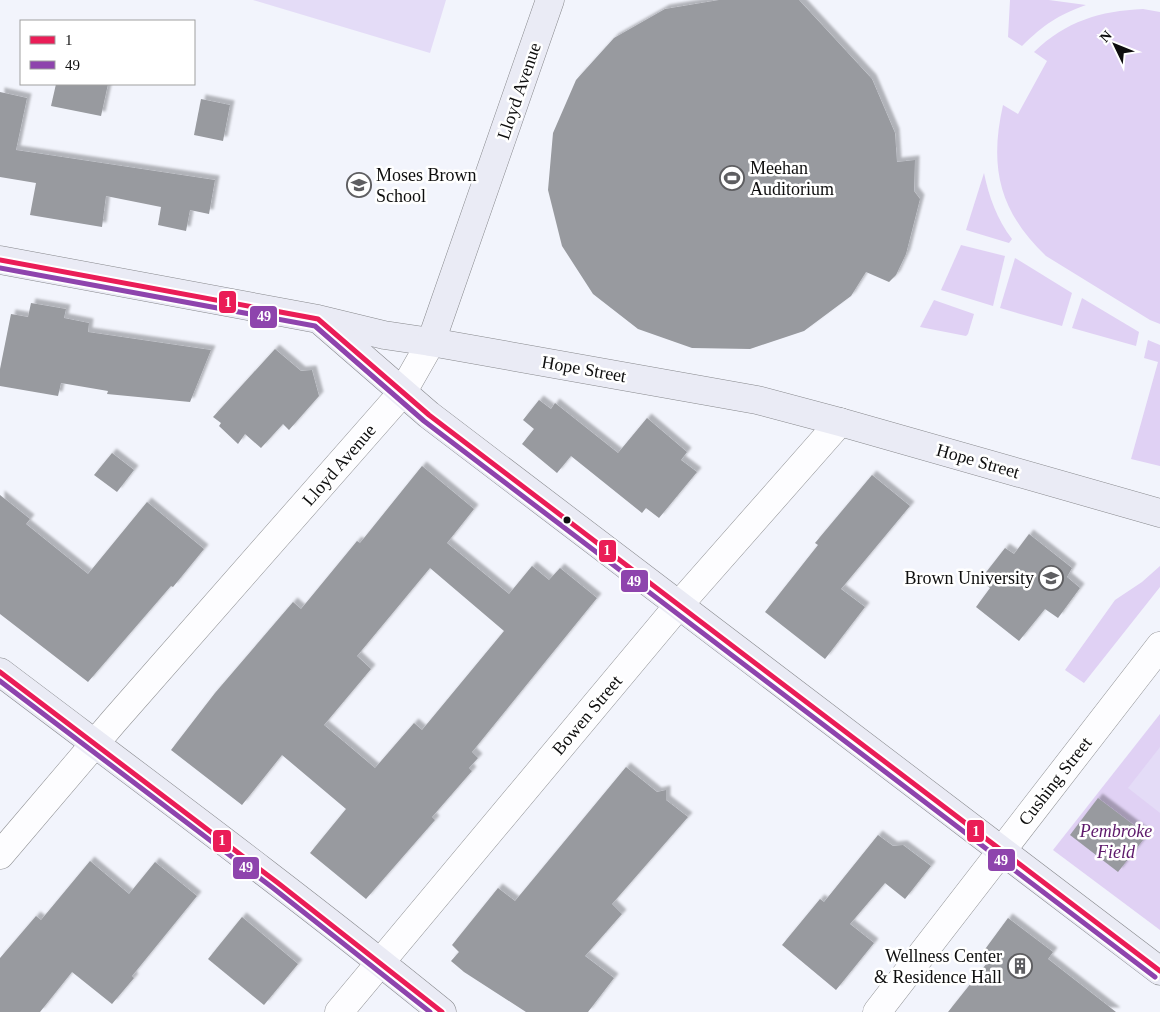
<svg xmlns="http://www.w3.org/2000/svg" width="1160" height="1012" font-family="Georgia,serif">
<defs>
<filter id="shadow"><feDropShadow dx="4.5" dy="-4.5" stdDeviation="1" flood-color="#0004"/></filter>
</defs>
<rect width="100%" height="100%" fill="#f2f4fc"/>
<g fill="#e0d1f4">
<path d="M1010 0H1049L1086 5C1056 16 1045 24 1022 46L1008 37Z"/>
<path d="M1143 9 1160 12V324L1150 320 1046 256C999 211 989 167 1003 105L1018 114 1047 61 1034 52C1066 21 1100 11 1143 9Z"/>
<path d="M984 173C989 197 997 219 1012 239L1009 243 966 230Z"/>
<path d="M961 245 1005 256 993 306 941 290Z"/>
<path d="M1015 258 1072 293 1062 326 1000 308Z"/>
<path d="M1082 298 1139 332 1136 346 1072 328Z"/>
<path d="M934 300 974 314 968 334 966 336 920 327Z"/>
<path d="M1148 340 1160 345V466L1131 459 1158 362 1144 358Z"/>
<path d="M1160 566V587L1084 683 1065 670 1115 600 1142 582Z"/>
<path d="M1160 714V930L1053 850Z"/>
</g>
<g fill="#e4dcf7">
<path d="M253 0H446L430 53Z"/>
<path d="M1160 747V813L1128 788Z"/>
</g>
<g fill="#989a9f" fill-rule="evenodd" filter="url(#shadow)">
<path d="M719 0H799L872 79 895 133 897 162 915 160 914 191 920 199 906 254 896 275 889 282 866 272 851 296 804 331 750 349 692 348 638 329 593 294 562 246 548 190 553 133 576 80 614 38 665 9Z"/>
<path d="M56 84H108L101 116 51 106Z"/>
<path d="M0 92 27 98 16 150 215 180 209 214 190 210 186 231 158 225 161 207 106 196 102 227 30 215 36 183 0 177Z"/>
<path d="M201 99 230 105 223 141 194 135Z"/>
<path d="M31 303 66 309 64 318 89 323 88 332 211 350 190 402 107 394 108 391 61 383 58 396 0 386V369L11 314 28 317Z"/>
<path d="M275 349 301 371 312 370 319 396 289 430 283 424 261 448 245 434 238 444 219 426 221 423 213 417Z"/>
<path d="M539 400 551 409 555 403 618 453 647 418 687 452 681 460 697 472 659 518 646 508 642 513 571 456 557 473 522 444 534 429 523 420Z"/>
<path d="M112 453 134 470 117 492 94 475Z"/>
<path d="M422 466 474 509 447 543 509 594 532 566 549 580 560 568 597 598 472 752 478 758 469 768 472 771 432 817 435 820 366 899 310 853 346 809 282 755 242 805 171 750 215 693 293 602 301 609 357 541 360 543ZM430 568 504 631 422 730 414 723 375 768 324 725 371 669 357 656Z"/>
<path d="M872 475 910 506 841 589 865 607 825 659 765 612 818 545 815 543Z"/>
<path d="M0 495 30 519 26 524 88 574 147 502 204 549 173 587 171 586 88 682 0 614Z"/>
<path d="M1029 534 1072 568 1067 577 1080 588 1058 618 1045 609 1019 641 976 607 990 588 980 580 1005 548 1014 554Z"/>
<path d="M626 767 657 792 666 790V800L688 817 612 904 622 914 585 956 614 978 588 1012H526L464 972 451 961 459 952 452 945 498 888 515 901Z"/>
<path d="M1098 798 1147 835 1118 872 1070 835Z"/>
<path d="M878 835 893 846 903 845 931 866 905 899 885 883 850 924 874 943 836 990 782 945 820 899 824 902Z"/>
<path d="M90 861 129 894 155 862 197 896 132 976 134 978 112 1004 72 972 40 1012H0V958L36 916 41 920Z"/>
<path d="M242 917 298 964 264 1005 208 959Z"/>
<path d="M1008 918 1053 952 1048 959 1116 1012H948L991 958 983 952Z"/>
</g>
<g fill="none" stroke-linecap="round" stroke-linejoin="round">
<defs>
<g id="street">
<path d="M0 855 114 721 402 393 431 342"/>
<path d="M339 1012 678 606 840 422"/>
<path d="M877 1012 1160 646"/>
</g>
<g id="secondary">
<path d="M0 260 318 319 384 335 431 342 757 400 840 422 1160 513"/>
<path d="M323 323 429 415 1160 971"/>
<path d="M431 342 550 0"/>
<path d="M0 672C148 784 298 895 442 1012"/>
</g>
</defs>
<use href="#street" stroke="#919295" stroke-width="29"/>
<use href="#secondary" stroke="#87888c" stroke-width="29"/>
<use href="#street" stroke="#fdfdff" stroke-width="28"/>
<use href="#secondary" stroke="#eaebf5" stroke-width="28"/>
<defs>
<g id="bus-1">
<path d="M0 260 318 319 429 415 1160 971"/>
<path d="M0 672 278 883 442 1012"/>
</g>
<g id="bus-2">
<path d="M0 268 315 326 424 421 1155 977"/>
<path d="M0 681 273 888 430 1012"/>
</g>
</defs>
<use href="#bus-1" stroke="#fff" stroke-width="9"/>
<use href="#bus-2" stroke="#fff" stroke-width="9"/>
<use href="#bus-1" stroke="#ea1d57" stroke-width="5"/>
<use href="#bus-2" stroke="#8e44ad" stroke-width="5"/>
</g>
<defs>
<symbol id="stadium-ring" viewBox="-11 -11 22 22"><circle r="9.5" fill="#fff" stroke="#5e5e61" stroke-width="1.5"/><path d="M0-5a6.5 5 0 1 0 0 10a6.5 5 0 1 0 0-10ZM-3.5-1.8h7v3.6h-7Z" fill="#5e5e61"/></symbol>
<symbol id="school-ring" viewBox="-11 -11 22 22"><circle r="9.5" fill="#fff" stroke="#5e5e61" stroke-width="1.5"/><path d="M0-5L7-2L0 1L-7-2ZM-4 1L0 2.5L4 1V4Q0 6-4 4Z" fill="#5e5e61"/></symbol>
<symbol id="university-ring" viewBox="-11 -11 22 22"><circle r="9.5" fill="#fff" stroke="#5e5e61" stroke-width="1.5"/><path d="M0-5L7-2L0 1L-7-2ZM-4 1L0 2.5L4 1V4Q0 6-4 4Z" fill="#5e5e61"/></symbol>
<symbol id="building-ring" viewBox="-11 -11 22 22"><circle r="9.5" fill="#fff" stroke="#5e5e61" stroke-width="1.5"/><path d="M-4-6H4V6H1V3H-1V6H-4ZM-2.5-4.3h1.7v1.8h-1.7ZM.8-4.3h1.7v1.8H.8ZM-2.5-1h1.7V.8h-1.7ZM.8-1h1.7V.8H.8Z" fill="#5e5e61"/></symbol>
</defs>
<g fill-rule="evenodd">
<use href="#stadium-ring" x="718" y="164" width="28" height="28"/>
<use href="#school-ring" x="345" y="171" width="28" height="28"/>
<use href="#university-ring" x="1037" y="564" width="28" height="28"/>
<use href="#building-ring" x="1006" y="952" width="28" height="28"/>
</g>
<circle fill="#0e0e0e" stroke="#fff" stroke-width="2" cx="567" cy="520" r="4.5"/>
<g text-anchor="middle" stroke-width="5" stroke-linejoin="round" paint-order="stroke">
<g font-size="18" fill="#0e0e0e" stroke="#fff">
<text transform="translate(519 91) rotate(-71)" y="6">Lloyd Avenue</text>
<text transform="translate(584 369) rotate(10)" y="6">Hope Street</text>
<text transform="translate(978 461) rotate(16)" y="6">Hope Street</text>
<text transform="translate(339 465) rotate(-49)" y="6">Lloyd Avenue</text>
<text transform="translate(587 715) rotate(-50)" y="6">Bowen Street</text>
<text transform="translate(1055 781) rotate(-52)" y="6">Cushing Street</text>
</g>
<g font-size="18" fill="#0e0e0e" stroke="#fff" text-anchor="start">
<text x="750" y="174">Meehan<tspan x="750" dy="21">Auditorium</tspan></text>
<text x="376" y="181">Moses Brown<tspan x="376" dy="21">School</tspan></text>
<text x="1034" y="584" text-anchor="end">Brown University</text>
<text x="1002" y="962" text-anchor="end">Wellness Center<tspan x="1002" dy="21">&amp; Residence Hall</tspan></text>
</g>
<g font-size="18" font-style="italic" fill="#5d196b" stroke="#fff">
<text x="1116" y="837">Pembroke<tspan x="1116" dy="21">Field</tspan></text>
</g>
</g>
<g stroke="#fff" stroke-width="2">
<rect x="218" y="290" width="19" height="24" rx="5" fill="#ea1d57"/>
<rect x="249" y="305" width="29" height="24" rx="5" fill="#8e44ad"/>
<rect x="598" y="539" width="19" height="24" rx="5" fill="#ea1d57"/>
<rect x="620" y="569" width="29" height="24" rx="5" fill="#8e44ad"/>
<rect x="966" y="819" width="19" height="24" rx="5" fill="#ea1d57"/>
<rect x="212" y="829" width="20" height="24" rx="5" fill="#ea1d57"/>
<rect x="987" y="848" width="29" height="24" rx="5" fill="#8e44ad"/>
<rect x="232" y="856" width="28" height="24" rx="5" fill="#8e44ad"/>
</g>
<g font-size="14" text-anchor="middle" font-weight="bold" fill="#fff">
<text x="228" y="307">1</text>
<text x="264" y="321">49</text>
<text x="607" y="555">1</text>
<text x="634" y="586">49</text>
<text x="976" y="836">1</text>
<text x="222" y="845">1</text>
<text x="1001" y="865">49</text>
<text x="246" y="872">49</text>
</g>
<rect x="20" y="20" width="175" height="65" fill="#ffffff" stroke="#9f9f9f"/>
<rect x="30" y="36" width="25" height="8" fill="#ea1d57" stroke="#9f9f9f"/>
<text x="65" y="45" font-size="15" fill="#0e0e0e">1</text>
<rect x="30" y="61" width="25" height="8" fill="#8e44ad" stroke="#9f9f9f"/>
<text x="65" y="70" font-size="15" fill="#0e0e0e">49</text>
<g transform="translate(1115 45) rotate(313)" stroke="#ffffff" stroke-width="4" paint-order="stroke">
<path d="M0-4L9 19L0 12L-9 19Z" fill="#0e0e0e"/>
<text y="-8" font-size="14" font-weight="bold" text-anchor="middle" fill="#0e0e0e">N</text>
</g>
</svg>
